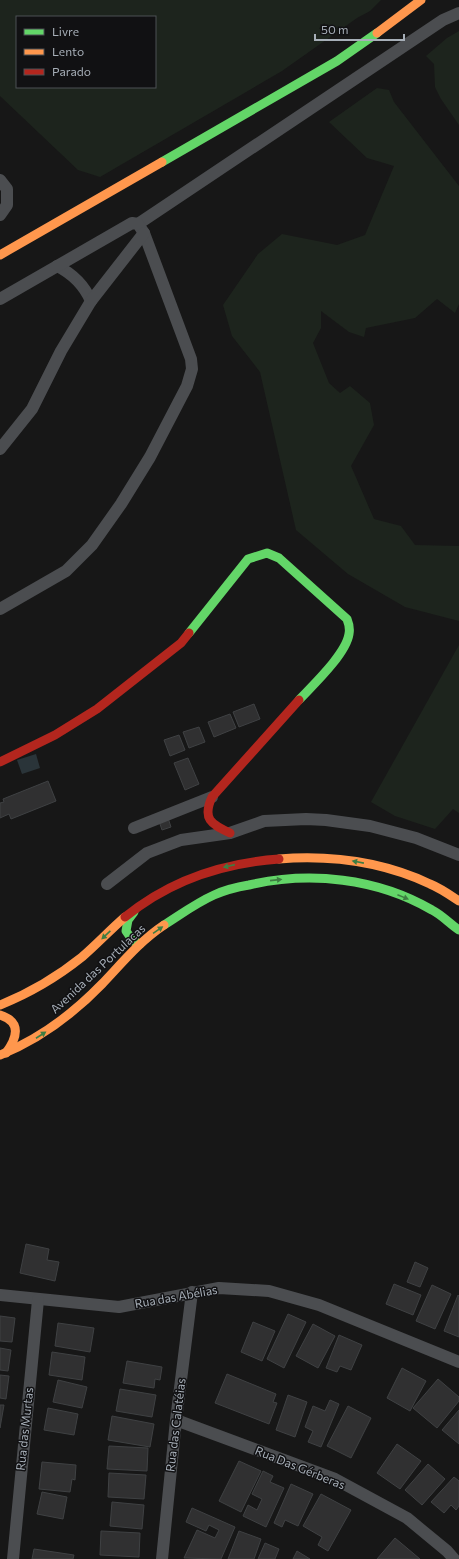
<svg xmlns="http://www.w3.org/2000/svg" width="459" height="1559" font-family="Commissioner,sans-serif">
<rect width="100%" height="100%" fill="#171717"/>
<g fill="#1d241d" fill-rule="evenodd">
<path d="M0 0H381L370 11 357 18 282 71 100 177 78 170 0 96ZM17 17H155V87H17Z"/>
<path d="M459 31V125L441 99 435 87 434 64 426 56 447 38Z"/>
<path d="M377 88 389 90 394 102 459 186V304L455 313 437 299 415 318 366 328 364 337 349 332 321 311V328L313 343 329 383 340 393 350 386 370 403 374 425 351 466 374 519 401 526 415 545 459 546V621L405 607 348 574 296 530 260 372 232 336 223 305 258 254 282 234 337 245 365 235 394 166 367 158 329 122Z"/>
<path d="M459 645V813L453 809 435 829 395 816 371 802Z"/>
</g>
<path fill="#2a3439" d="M36 754 40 768 22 774 17 760Z"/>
<g fill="#303031" stroke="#3f4143">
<path d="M254 704 260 719 239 727 233 712Z"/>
<path d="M230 714 236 728 214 737 208 722Z"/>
<path d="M199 727 205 742 189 748 183 732Z"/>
<path d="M179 735 185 750 170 756 164 740Z"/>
<path d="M188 758 199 784 185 790 174 763Z"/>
<path d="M48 781 56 801 11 819 9 814 0 818V803L4 802 3 799Z"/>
<path d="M168 818 171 827 162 830 159 821Z"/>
<path d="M26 1244 49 1249 47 1260 59 1262 55 1281 20 1273Z"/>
<path d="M415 1262 428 1268 420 1287 407 1282Z"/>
<path d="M394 1284 421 1295 413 1315 386 1304Z"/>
<path d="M432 1285 451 1294 435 1329 416 1321Z"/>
<path d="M458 1295 459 1296V1337L444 1331Z"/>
<path d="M288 1314 306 1322 284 1368 267 1359Z"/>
<path d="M0 1316 15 1318 12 1342 0 1341Z"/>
<path d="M253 1322 275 1331 262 1361 241 1352Z"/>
<path d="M58 1323 94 1328 90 1352 55 1346Z"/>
<path d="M313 1324 335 1336 318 1368 296 1356Z"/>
<path d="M339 1335 362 1345 351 1370 340 1366 337 1372 326 1368Z"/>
<path d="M0 1348 11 1350 8 1371 0 1370Z"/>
<path d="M52 1352 85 1357 82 1380 49 1375Z"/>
<path d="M127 1361 162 1367 160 1380 155 1379 154 1388 123 1383Z"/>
<path d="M402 1368 426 1381 410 1411 387 1398Z"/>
<path d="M227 1374 276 1394 273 1402 277 1403 269 1424 215 1403Z"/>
<path d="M0 1375 9 1376 6 1399 0 1398Z"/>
<path d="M438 1379 459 1397V1401L437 1428 413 1408Z"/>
<path d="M58 1380 87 1387 82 1408 53 1402Z"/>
<path d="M120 1389 156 1395 152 1417 116 1411Z"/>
<path d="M288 1395 307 1402 295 1437 276 1430Z"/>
<path d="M330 1400 339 1404 321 1447 308 1442 313 1431 305 1427 313 1406 325 1411Z"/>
<path d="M0 1405H4L0 1428Z"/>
<path d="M348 1406 371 1418 351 1458 327 1446Z"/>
<path d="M48 1408 78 1414 74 1435 44 1430Z"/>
<path d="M459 1410V1444L442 1430Z"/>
<path d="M112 1416 154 1424 150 1447 108 1440Z"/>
<path d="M397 1444 421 1461 400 1489 377 1473Z"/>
<path d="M109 1446 148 1448 147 1471 107 1469Z"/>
<path d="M239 1461 261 1471 241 1512 219 1501Z"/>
<path d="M42 1462 76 1465 75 1480 72 1479 70 1492 39 1489Z"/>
<path d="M428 1464 445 1479 422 1505 405 1490Z"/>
<path d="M263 1471 273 1476 270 1482 284 1488 266 1527 243 1516 248 1505 257 1510 262 1499 252 1494Z"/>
<path d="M109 1473 146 1475 144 1499 108 1497Z"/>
<path d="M454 1477 459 1481V1506L456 1510 451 1505 444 1513 431 1502Z"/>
<path d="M291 1484 313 1494 298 1526 285 1520 282 1527 274 1523Z"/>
<path d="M42 1492 67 1497 63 1519 37 1514Z"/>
<path d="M321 1494 351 1510 328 1551 318 1545 322 1537 303 1526Z"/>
<path d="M112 1502 144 1505 142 1529 110 1526Z"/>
<path d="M192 1508 235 1527 221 1559 184 1558 197 1530 215 1538 219 1530 209 1525 206 1531 186 1522Z"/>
<path d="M101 1531 140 1533 139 1557 100 1555Z"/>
<path d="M239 1531 261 1539 254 1559H228Z"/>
<path d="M395 1538 420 1559H377Z"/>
<path d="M265 1543 279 1549 275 1559H258Z"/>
<path d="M34 1549 74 1555 73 1559H32Z"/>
<path d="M297 1551 310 1559H293Z"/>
</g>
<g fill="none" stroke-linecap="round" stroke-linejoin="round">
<g stroke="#4b4d50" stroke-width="12">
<path d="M0 180 7 189V205L0 215"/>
<path d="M138 224 443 20 459 13"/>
<path d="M57 266C73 274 84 285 91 301"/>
<path d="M0 299 132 223 138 224 144 233 191 359 192 369 187 386 150 457 121 504 92 545 66 571 0 609"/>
<path d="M0 449 32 409 61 351 91 301 144 233"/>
<path d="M134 828 212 797"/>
<path d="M107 884 147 853 181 840 230 833 264 821 306 819 326 820 370 826 416 838 459 855"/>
<path d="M0 1295 119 1307 219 1288 269 1291 319 1305 459 1362"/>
<path d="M176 1420 335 1479 407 1518 447 1551 454 1559"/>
<path d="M13 1559 38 1300"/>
<path d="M162 1559 176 1420 192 1292"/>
</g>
<g stroke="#63d668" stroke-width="9">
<path d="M162 162 337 61 377 33"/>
<path d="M189 633 248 559 267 553 279 558 347 619C349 624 350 629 349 634 346 654 313 685 299 700"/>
<path d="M134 912 128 920 126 931 133 941 140 944"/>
<path d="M164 925C180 915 196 903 214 895 225 890 237 887 249 885 310 871 377 878 432 910 442 915 450 924 459 930"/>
</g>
<g stroke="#ff974d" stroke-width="9">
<path d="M377 33 421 0"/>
<path d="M0 255 162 162"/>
<path d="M279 859C330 855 383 862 430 884 440 888 450 895 459 901"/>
<path d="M0 1005C30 993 57 977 82 957 97 944 110 930 125 917"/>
<path d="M0 1015C22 1022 17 1038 6 1053"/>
<path d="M0 1055C40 1039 72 1015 102 984 122 963 140 941 164 925"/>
</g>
<g stroke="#b3261e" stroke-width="9">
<path d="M0 762 55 735 97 709 181 643 189 633"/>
<path d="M230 833C211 824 202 819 212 797L299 700"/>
<path d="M125 917C169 881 223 863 279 859"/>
</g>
</g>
<defs><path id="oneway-solid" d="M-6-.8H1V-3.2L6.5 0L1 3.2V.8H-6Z"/></defs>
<g fill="#3e7d42">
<use href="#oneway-solid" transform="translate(358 862) rotate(-169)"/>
<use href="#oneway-solid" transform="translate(229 866) rotate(167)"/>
<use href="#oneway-solid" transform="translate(276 880) rotate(-6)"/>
<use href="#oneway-solid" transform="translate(403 897) rotate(22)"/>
<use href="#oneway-solid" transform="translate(158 930) rotate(-35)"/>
<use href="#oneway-solid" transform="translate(106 935) rotate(137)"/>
<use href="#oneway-solid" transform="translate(41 1035) rotate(-33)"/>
</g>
<g text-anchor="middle" stroke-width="3" stroke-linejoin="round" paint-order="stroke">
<g font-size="12" fill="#a7afb8" stroke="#111113">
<text transform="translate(98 969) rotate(-43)" y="4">Avenida das Portulacas</text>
<text transform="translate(176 1297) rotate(-10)" y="4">Rua das Abélias</text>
<text transform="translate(176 1425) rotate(-83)" y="4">Rua das Calatéias</text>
<text transform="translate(25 1429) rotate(-84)" y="4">Rua das Murtas</text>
<text transform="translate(300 1468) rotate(22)" y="4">Rua Das Gérberas</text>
</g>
</g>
<rect x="16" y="16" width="140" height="72" fill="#111113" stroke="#4d5055"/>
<rect x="24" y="29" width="20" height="6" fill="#63d668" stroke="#4d5055"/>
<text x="52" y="36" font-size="12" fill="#a7afb8">Livre</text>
<rect x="24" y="49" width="20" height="6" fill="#ff974d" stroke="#4d5055"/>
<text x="52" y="56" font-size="12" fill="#a7afb8">Lento</text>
<rect x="24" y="69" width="20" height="6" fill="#b3261e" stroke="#4d5055"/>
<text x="52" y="76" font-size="12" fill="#a7afb8">Parado</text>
<path d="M315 34v6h89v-6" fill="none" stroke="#a7afb8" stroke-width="2"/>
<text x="321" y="34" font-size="12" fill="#a7afb8" stroke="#111113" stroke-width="3" paint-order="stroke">50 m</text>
</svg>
